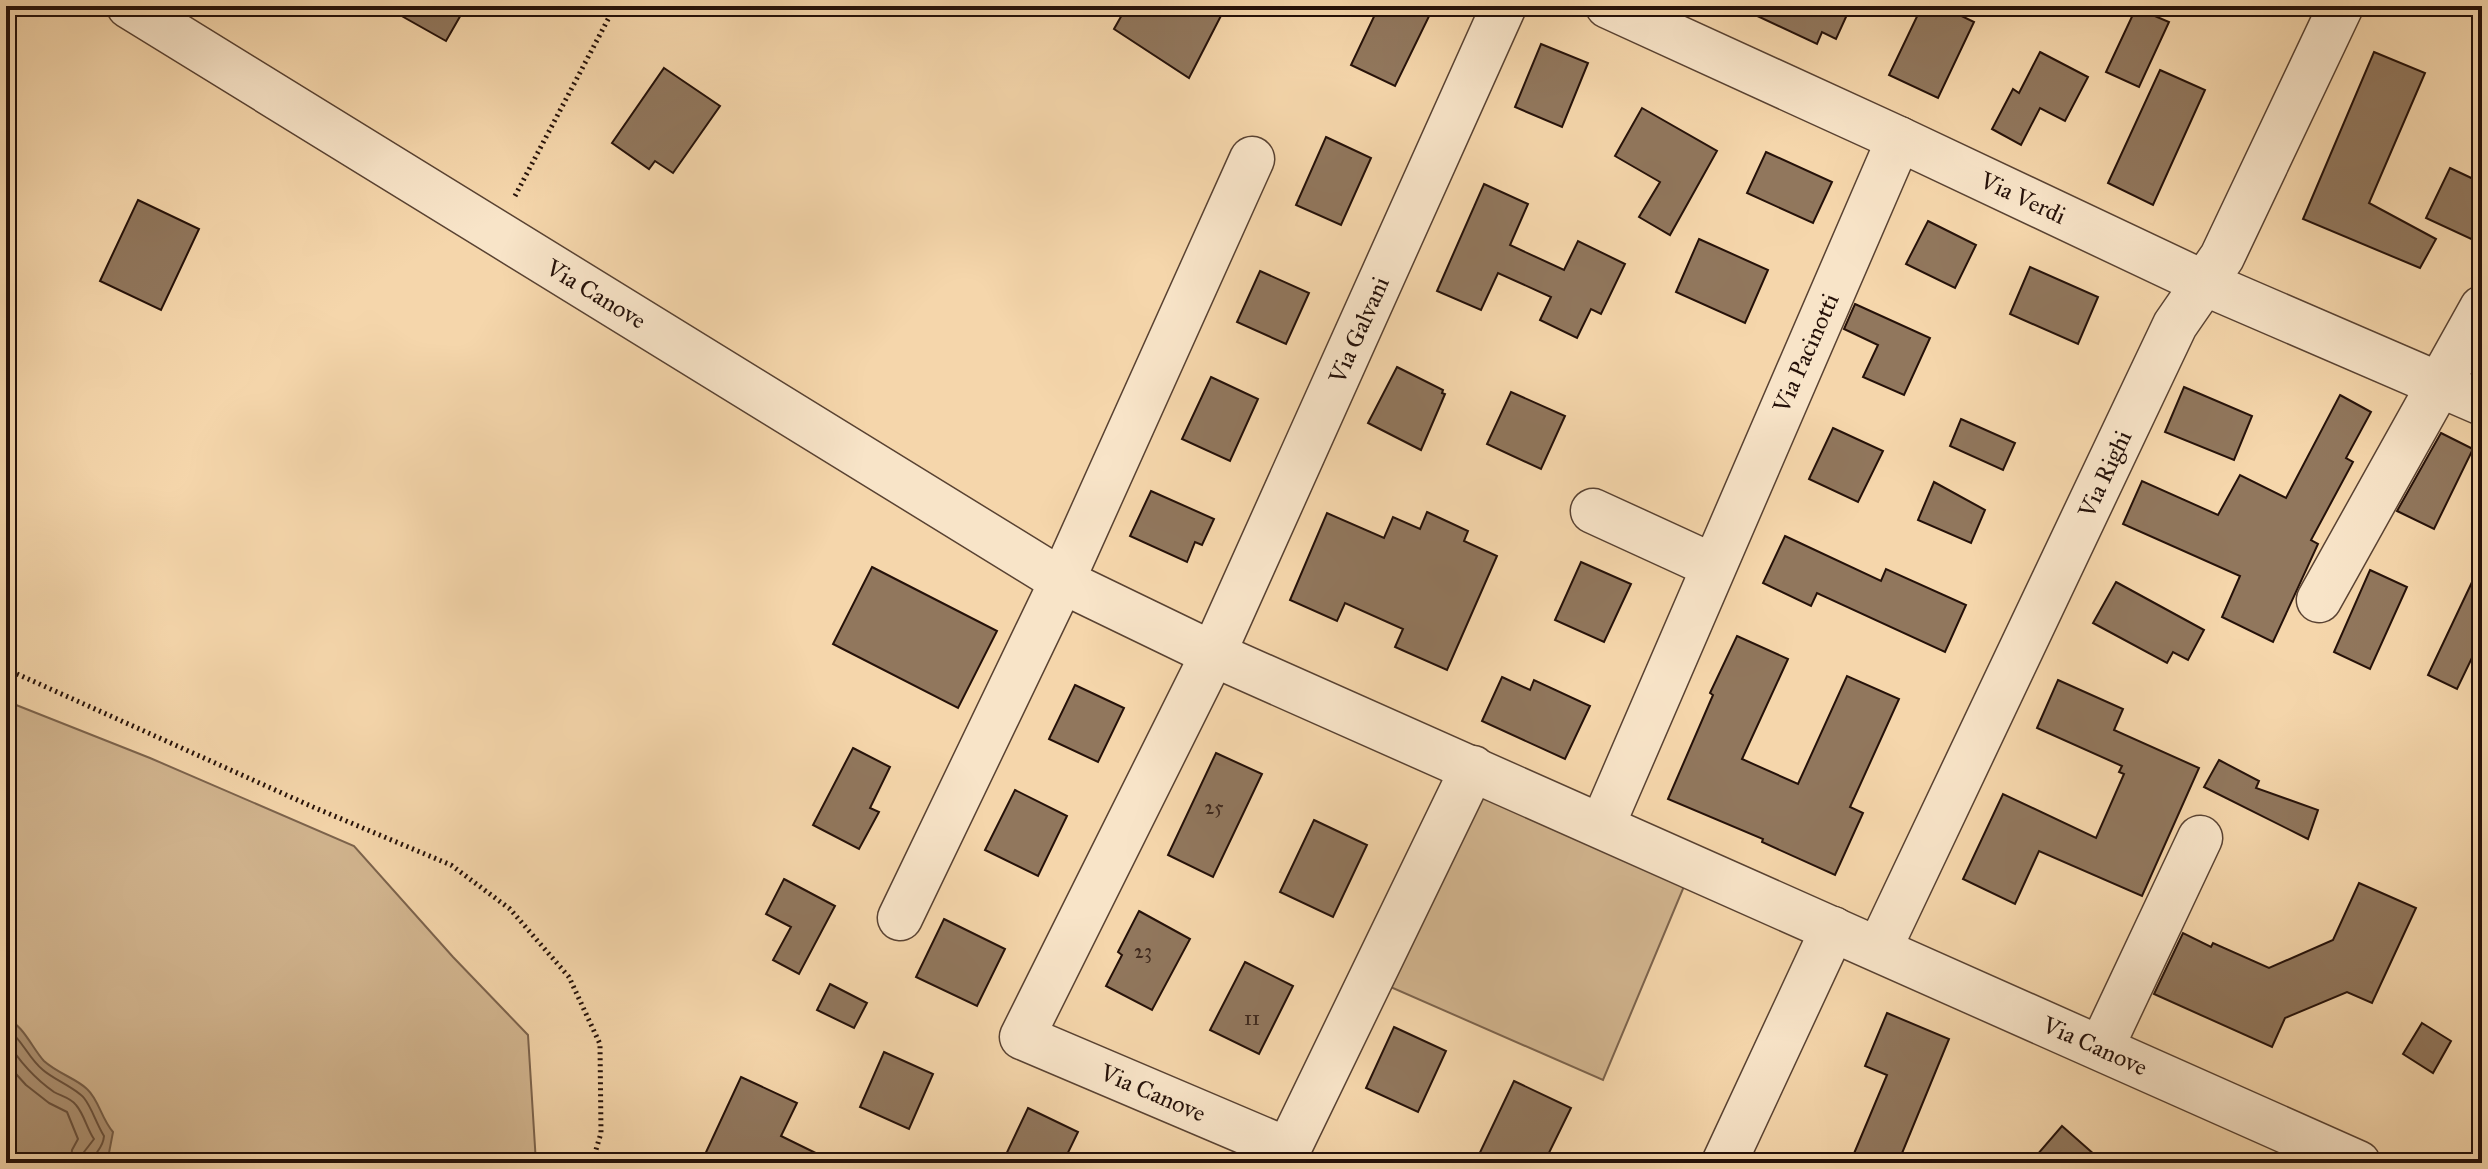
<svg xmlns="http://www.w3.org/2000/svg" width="2488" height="1169" font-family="'IM FELL Great Primer',serif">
<rect width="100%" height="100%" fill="#f5d6ab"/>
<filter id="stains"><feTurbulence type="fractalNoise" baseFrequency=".0025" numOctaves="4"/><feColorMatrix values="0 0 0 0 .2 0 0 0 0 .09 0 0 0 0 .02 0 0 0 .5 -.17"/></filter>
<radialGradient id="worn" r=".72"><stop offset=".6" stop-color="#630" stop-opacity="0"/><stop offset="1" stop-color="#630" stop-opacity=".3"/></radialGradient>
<g fill="#d2b58f" stroke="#7c634c" stroke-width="2">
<path d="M6 701 150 758 354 846 453 957 528 1035 536 1163H6Z"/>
<path d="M1463 788 1685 884 1603 1080 1370 978Z"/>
</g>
<path fill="#ae9374" stroke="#775f49" stroke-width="2" d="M6 1019C23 1024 32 1048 44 1061 57 1073 77 1079 87 1089 99 1100 101 1118 113 1132L109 1153 93 1163H6Z"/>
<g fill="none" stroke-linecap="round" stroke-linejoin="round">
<g stroke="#6a523e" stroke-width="2">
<path d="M6 1028C21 1037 28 1058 43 1070 53 1079 77 1089 84 1098 92 1108 96 1123 104 1136 103 1150 93 1152 93 1163"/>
<path d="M6 1040C19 1061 34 1078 54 1092 61 1096 71 1098 76 1105 84 1114 87 1129 94 1139L84 1152 83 1163"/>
<path d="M6 1063 26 1085 49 1103 67 1112 78 1139 72 1150 71 1163"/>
</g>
</g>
<g fill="#91775d" stroke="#251109" stroke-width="2">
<path d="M384 6H466L446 41Z"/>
<path d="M1127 6H1226L1189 78 1114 29Z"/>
<path d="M1379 6H1434L1395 86 1351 65Z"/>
<path d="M1736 6H1851L1836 39 1822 32 1817 44Z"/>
<path d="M1922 6H1941L1974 22 1938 98 1889 75Z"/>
<path d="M2136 8 2169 22 2139 87 2106 72Z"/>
<path d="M1541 44 1588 63 1562 127 1515 107Z"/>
<path d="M2040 52 2088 77 2065 121 2040 108 2021 145 1992 129 2013 89 2019 93Z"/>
<path d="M2374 52 2425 73 2369 203 2436 239 2420 268 2303 219Z"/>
<path d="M664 68 720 106 673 173 655 161 649 169 612 143Z"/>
<path d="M2160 70 2205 90 2153 205 2108 183Z"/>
<path d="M1642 108 1717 151 1670 235 1639 217 1660 182 1615 156Z"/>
<path d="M1326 137 1371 158 1341 225 1296 205Z"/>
<path d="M1766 152 1832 182 1813 223 1747 193Z"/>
<path d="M2450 168 2482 183V244L2426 218Z"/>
<path d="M1484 184 1528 204 1510 245 1564 270 1578 241 1625 264 1601 314 1591 309 1577 338 1540 320 1551 297 1498 273 1481 310 1437 291Z"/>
<path d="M138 200 199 229 161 310 100 281Z"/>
<path d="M1928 221 1976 245 1955 288 1906 264Z"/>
<path d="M1699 239 1768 270 1745 323 1676 292Z"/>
<path d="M2030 267 2098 297 2078 344 2010 314Z"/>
<path d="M1260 271 1309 293 1286 344 1237 322Z"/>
<path d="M1855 304 1930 338 1904 395 1863 377 1878 345 1844 329Z"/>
<path d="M1397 367 1443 390 1442 393 1445 394 1421 450 1368 423Z"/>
<path d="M1211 377 1258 399 1230 461 1182 439Z"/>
<path d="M2184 387 2252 416 2234 460 2165 432Z"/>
<path d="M1511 392 1565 416 1541 469 1487 444Z"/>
<path d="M2340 395 2371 412 2346 458 2353 462 2311 540 2318 544 2273 642 2222 617 2240 576 2123 524 2142 481 2218 515 2240 475 2286 498Z"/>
<path d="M1961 419 2015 443 2003 470 1950 446Z"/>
<path d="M1833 428 1883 451 1858 502 1809 479Z"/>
<path d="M2441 433 2473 449 2434 529 2397 511Z"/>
<path d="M1934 482 1985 510 1971 543 1918 520Z"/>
<path d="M1151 491 1214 519 1202 545 1195 542 1187 562 1130 536Z"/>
<path d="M1427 512 1468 531 1464 541 1497 556 1447 670 1395 647 1403 629 1345 603 1337 621 1290 600 1327 513 1384 538 1393 517 1420 529Z"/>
<path d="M1785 536 1881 581 1886 569 1966 605 1945 652 1817 593 1811 606 1763 583Z"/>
<path d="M2482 561V637L2457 689 2428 675Z"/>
<path d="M1581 562 1631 584 1604 642 1555 620Z"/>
<path d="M872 567 997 631 958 708 833 644Z"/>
<path d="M2370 570 2407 587 2370 669 2334 652Z"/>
<path d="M2116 582 2204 630 2188 660 2173 652 2167 663 2093 623Z"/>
<path d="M1737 636 1788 659 1742 759 1798 784 1847 676 1899 699 1850 807 1863 813 1835 875 1762 842 1763 839 1668 799 1713 695 1710 693Z"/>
<path d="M1502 677 1530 690 1534 680 1590 706 1565 759 1482 721Z"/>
<path d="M2058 680 2123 709 2114 730 2199 768 2142 896 2039 851 2015 904 1963 879 2003 794 2096 838 2124 774 2119 772 2122 766 2037 728Z"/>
<path d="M1075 685 1124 708 1098 762 1049 739Z"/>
<path d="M853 748 890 767 870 808 879 812 859 849 813 825Z"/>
<path d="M1216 753 1262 774 1213 877 1168 855Z"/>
<path d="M2219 760 2259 781 2256 788 2318 810 2308 839 2204 787Z"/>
<path d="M1015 790 1067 816 1038 876 985 850Z"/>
<path d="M1314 820 1367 845 1333 917 1280 892Z"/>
<path d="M784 879 835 906 799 974 773 960 791 927 766 914Z"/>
<path d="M2359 883 2416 908 2372 1003 2347 992 2285 1018 2272 1047 2154 994 2183 933 2211 947 2213 943 2269 968 2333 940Z"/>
<path d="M1139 911 1190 939 1152 1010 1106 986 1122 955 1118 952Z"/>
<path d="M944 919 1005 949 977 1006 916 977Z"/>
<path d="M1245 962 1293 986 1259 1054 1210 1030Z"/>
<path d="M830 984 867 1003 854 1028 817 1010Z"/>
<path d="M1887 1013 1949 1039 1898 1163H1850L1887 1075 1865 1066Z"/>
<path d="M2422 1023 2451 1041 2433 1073 2403 1054Z"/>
<path d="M1394 1027 1446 1051 1418 1112 1366 1088Z"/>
<path d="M884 1052 933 1074 909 1129 860 1107Z"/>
<path d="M741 1077 797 1103 781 1136 836 1163H701Z"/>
<path d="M1514 1081 1571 1108 1544 1163H1475Z"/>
<path d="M1028 1108 1078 1132 1063 1163H1002Z"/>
<path d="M2062 1126 2104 1163H2030Z"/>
</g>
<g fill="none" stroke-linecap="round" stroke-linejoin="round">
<defs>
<g id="minor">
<path d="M129 6 1062 581 1213 654 2358 1163"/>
<path d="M1608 6 1899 139 2204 283 2482 403"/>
<path d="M1593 511 1713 566"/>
<path d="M2319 600 2482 308"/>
<path d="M1473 768 1288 1150 1022 1037 1213 654 1504 6"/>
<path d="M1602 826 1899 139"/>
<path d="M900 918 1062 581 1252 159"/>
<path d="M1879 949 2175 325 2222 257 2341 6"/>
<path d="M2101 1048 2200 838"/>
<path d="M1724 1163 1833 929"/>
</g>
</defs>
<use href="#minor" stroke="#594232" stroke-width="47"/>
<g stroke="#251109" stroke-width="5" stroke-dasharray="2 4" stroke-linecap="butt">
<path d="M515 196 615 6"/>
<path d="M6 669 313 807 451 865 510 909 569 977 600 1044 601 1133 592 1163"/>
</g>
<use href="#minor" stroke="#f8e4c8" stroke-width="44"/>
</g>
<g text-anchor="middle" stroke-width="6" stroke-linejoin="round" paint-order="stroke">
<g font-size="20" fill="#402a1e">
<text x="1214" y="814">25</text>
<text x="1143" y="958">23</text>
<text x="1252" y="1025">11</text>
</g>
<g font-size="24" fill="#251109" stroke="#f8e4c8">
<text transform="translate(2023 198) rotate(25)" y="8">Via Verdi</text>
<text transform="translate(596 294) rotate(31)" y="8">Via Canove</text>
<text transform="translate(1359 330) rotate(-66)" y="8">Via Galvani</text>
<text transform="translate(1806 353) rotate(-66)" y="8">Via Pacinotti</text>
<text transform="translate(2105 474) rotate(-65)" y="8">Via Righi</text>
<text transform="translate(2095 1046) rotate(24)" y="8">Via Canove</text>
<text transform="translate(1153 1093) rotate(23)" y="8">Via Canove</text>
</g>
</g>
<rect width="2488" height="1169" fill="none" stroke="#f5d6ab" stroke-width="32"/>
<rect x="8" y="8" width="2472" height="1153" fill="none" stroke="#251109" stroke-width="4"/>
<rect x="16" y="16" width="2456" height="1137" fill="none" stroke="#251109" stroke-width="2"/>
<rect width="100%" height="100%" filter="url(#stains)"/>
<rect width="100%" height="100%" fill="url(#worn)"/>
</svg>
